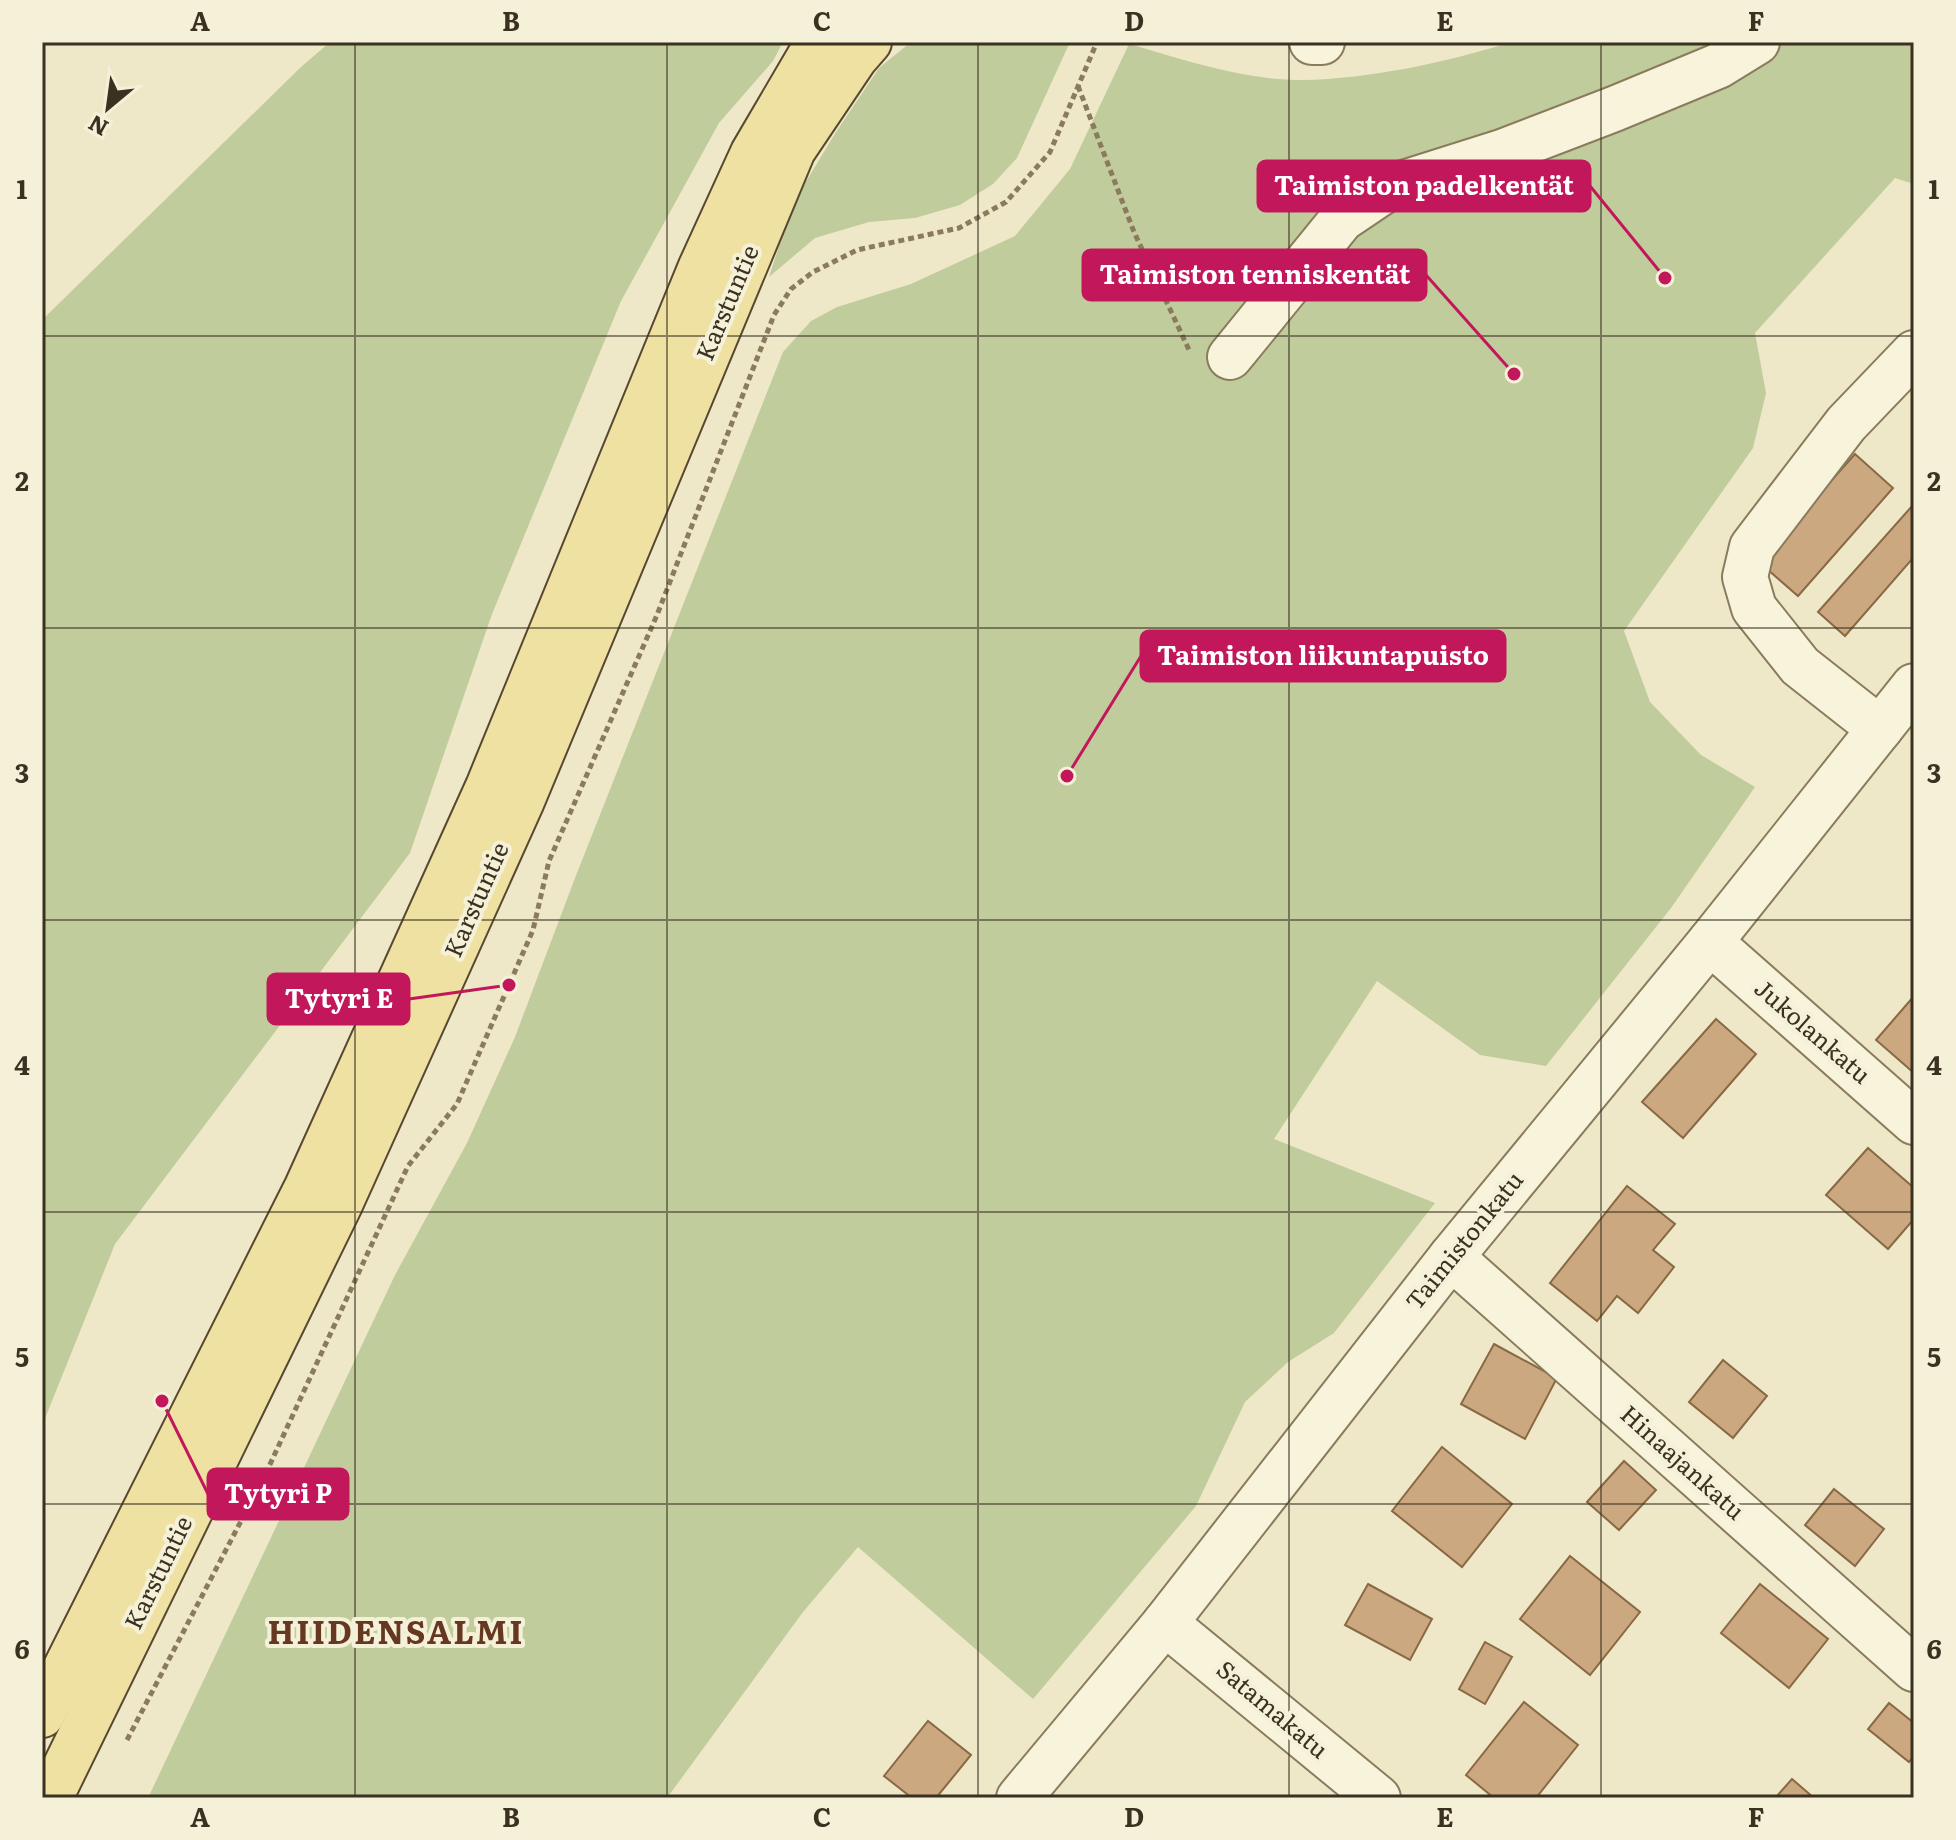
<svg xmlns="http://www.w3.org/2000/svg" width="1956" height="1840" font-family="Literata,serif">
<rect width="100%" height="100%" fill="#eee8c8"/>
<g fill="#c0cc9c">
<path d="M330 42H783L773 61 719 123 621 301 492 614 410 853 115 1244 42 1426V320L301 67Z"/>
<path d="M911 42H1070L1017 158 993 184 960 205 915 218 869 222 815 238 769 277 793 203 836 132 879 68Z"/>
<path d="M1512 42H1914V184L1895 178 1755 333 1766 393 1753 448 1624 631 1650 702 1701 755 1755 787 1671 908 1546 1066 1480 1055 1377 981 1274 1139 1435 1203 1334 1333 1288 1362 1245 1402 1196 1506 1033 1699 858 1547 803 1612 667 1798H148L395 1275 467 1143 515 1037 575 878 783 352 811 321 837 307 911 284 1015 236 1070 169 1129 44C1185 60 1243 80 1302 80 1370 79 1447 62 1512 42Z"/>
</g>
<g fill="#cba87f" stroke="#896844" stroke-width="2">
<path d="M1855 454 1893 488 1798 596 1759 562Z"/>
<path d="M1913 505 1914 557 1845 636 1818 612Z"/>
<path d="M1914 996V1073L1876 1040Z"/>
<path d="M1716 1019 1756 1054 1683 1138 1642 1102Z"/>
<path d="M1868 1148 1914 1188V1219L1888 1249 1826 1195Z"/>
<path d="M1627 1186 1675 1224 1653 1250 1674 1267 1638 1313 1617 1296 1597 1321 1550 1283Z"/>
<path d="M1494 1344 1557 1378 1525 1439 1461 1404Z"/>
<path d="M1723 1360 1767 1396 1733 1438 1689 1402Z"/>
<path d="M1442 1447 1512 1504 1462 1567 1392 1511Z"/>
<path d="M1624 1461 1656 1490 1619 1530 1587 1502Z"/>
<path d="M1834 1489 1884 1529 1855 1566 1805 1525Z"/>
<path d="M1570 1556 1640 1612 1590 1675 1520 1619Z"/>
<path d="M1368 1584 1432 1619 1410 1660 1345 1625Z"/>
<path d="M1760 1584 1828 1639 1789 1688 1721 1633Z"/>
<path d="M1485 1642 1512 1657 1485 1704 1459 1689Z"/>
<path d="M1524 1702 1578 1745 1536 1798H1494L1466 1775Z"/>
<path d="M1889 1703 1914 1723V1756L1909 1762 1868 1729Z"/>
<path d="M928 1721 971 1755 936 1798H912L884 1776Z"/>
<path d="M1792 1779 1814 1798 1776 1797Z"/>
</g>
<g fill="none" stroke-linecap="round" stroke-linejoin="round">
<defs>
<g id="minor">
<path d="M1312 42H1322"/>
<path d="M1230 357 1342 219 1388 188 1502 152 1614 109 1718 66 1757 42"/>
<path d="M1880 729 1800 666 1754 608 1745 577 1752 547 1846 424 1914 353"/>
<path d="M1710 942 1914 1122"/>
<path d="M1451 1257 1914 1669"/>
<path d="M1165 1623 1378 1798"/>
<path d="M1019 1798 1165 1623 1451 1257 1710 942 1914 686"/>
</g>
<g id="major">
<path d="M42 1715 307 1187 488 787 700 269 753 153 818 42"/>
<path d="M50 1798 341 1202 521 803 793 150 855 58 869 42"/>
</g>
</defs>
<use href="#minor" stroke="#8a7b5d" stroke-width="48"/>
<use href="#major" stroke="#584831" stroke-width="48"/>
<g stroke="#8a7b5d" stroke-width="5" stroke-dasharray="6 4" stroke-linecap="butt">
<path d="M1078 86 1134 232 1190 352"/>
<path d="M127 1740 266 1473 408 1166 457 1104 533 930 549 861 657 615 774 315 791 289 813 272 857 250 959 228 1006 202 1050 152 1097 42"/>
</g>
<use href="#minor" stroke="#f8f4dc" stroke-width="44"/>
<use href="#major" stroke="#efe1a2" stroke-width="44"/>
</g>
<path fill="none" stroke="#3b3121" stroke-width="2" stroke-opacity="0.55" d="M355 42V1798M667 42V1798M978 42V1798M1289 42V1798M1601 42V1798M42 336H1914M42 628H1914M42 920H1914M42 1212H1914M42 1504H1914"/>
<g text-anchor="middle" stroke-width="8" stroke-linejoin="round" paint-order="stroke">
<g font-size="24" fill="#3b3121" stroke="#f5f1d8">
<text transform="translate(728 303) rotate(-67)" y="8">Karstuntie</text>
<text transform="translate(477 900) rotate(-66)" y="8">Karstuntie</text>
<text transform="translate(1812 1032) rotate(41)" y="8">Jukolankatu</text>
<text transform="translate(1465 1241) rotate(-51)" y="8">Taimistonkatu</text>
<text transform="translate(1682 1463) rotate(42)" y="8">Hinaajankatu</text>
<text transform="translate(159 1573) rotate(-64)" y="8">Karstuntie</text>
<text transform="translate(1272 1710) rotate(40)" y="8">Satamakatu</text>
</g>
<g font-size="32" font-weight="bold" letter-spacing="2" fill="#663821" stroke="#f5f1d8">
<text x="396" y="1644">HIIDENSALMI</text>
</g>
</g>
<path fill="none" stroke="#c2185b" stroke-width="3" d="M1665 278L1590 186M1514 374L1426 275M1067 776L1141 656M509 985L409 999M162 1401L208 1494"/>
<g fill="#c2185b" stroke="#f5f1d8" stroke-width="3">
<circle cx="1665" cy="278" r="8"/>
<circle cx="1514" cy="374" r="8"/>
<circle cx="1067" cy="776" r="8"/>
<circle cx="509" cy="985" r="8"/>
<circle cx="162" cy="1401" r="8"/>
</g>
<g fill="#c2185b" stroke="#c2185b" stroke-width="3">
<rect x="1258" y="161" width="332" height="50" rx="8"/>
<rect x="1083" y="250" width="343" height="50" rx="8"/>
<rect x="1141" y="631" width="364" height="50" rx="8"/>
<rect x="268" y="974" width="141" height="50" rx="8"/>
<rect x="208" y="1469" width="140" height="50" rx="8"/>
</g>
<g font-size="26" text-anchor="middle" font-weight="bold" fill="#fff">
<text x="1424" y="195">Taimiston padelkentät</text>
<text x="1255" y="284">Taimiston tenniskentät</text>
<text x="1323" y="665">Taimiston liikuntapuisto</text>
<text x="339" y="1008">Tytyri E</text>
<text x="278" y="1503">Tytyri P</text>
</g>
<rect width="1956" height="1840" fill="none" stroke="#f5f1d8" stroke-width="88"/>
<g transform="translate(108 108) rotate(209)" stroke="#f5f1d8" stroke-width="6" paint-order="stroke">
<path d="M0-6L14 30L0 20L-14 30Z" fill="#3b3121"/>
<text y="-12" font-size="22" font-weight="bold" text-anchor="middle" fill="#3b3121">N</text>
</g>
<rect x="44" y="44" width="1868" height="1752" fill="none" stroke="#3b3121" stroke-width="3"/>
<g font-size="26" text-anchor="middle" font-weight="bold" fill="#3b3121">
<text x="200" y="31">A</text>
<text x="511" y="31">B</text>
<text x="822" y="31">C</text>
<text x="1134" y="31">D</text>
<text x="1445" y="31">E</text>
<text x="1756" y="31">F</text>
<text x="22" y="199">1</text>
<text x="1934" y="199">1</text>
<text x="22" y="491">2</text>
<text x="1934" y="491">2</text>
<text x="22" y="783">3</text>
<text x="1934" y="783">3</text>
<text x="22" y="1075">4</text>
<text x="1934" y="1075">4</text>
<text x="22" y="1367">5</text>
<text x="1934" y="1367">5</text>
<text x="22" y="1659">6</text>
<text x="1934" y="1659">6</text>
<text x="200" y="1827">A</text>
<text x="511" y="1827">B</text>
<text x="822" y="1827">C</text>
<text x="1134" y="1827">D</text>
<text x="1445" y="1827">E</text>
<text x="1756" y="1827">F</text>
</g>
</svg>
